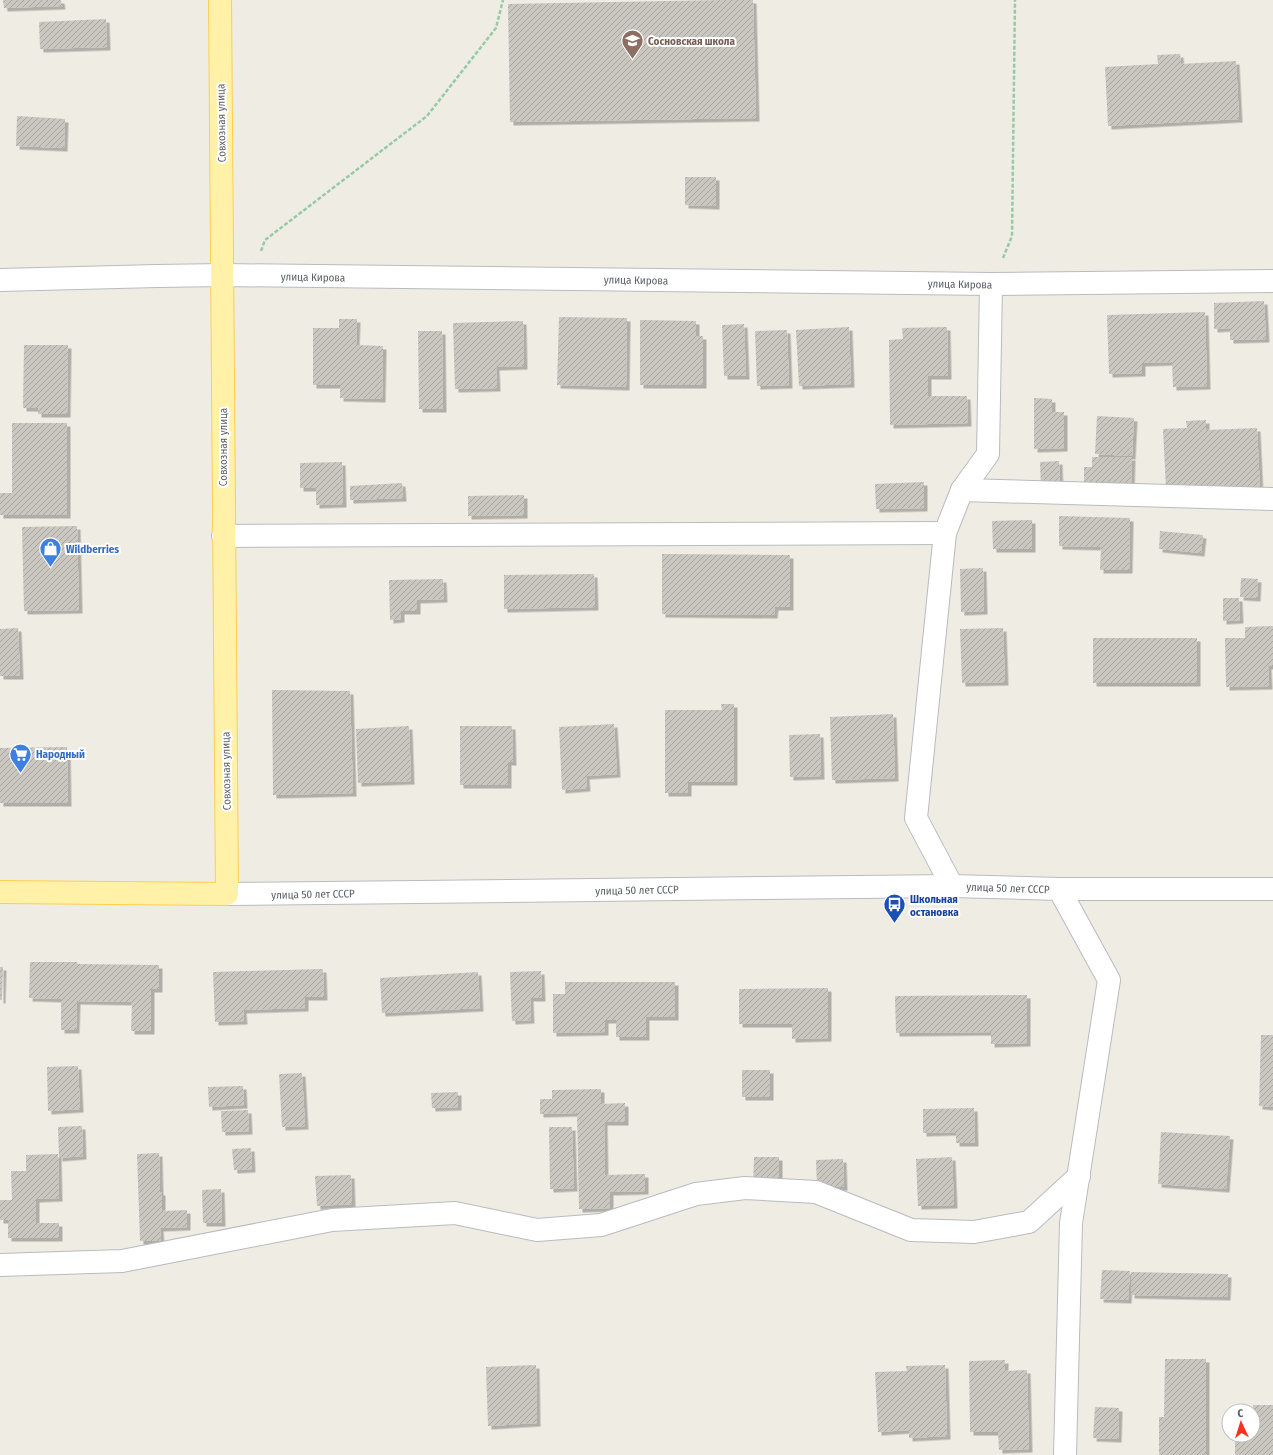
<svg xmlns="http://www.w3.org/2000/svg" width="1273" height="1455" font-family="'Fira Sans Condensed',sans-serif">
<defs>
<pattern id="building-hatch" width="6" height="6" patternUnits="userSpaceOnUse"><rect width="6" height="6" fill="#cac6c0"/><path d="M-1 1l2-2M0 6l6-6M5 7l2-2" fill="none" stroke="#a7a4a0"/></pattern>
<filter id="shadow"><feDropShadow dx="3.5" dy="3.5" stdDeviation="0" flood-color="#0004"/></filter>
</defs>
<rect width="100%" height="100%" fill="#efede3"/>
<g fill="url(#building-hatch)" filter="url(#shadow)">
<path d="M3 0H61L62 6 4 8Z"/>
<path d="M722 0H753L756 118 510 122 508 4Z"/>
<path d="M106 19 107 47 40 49 39 22Z"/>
<path d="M1180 54 1181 64 1236 61 1239 119 1108 126 1105 67 1158 64 1157 55Z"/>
<path d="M17 116 65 119 64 148 16 146Z"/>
<path d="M685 177H716V206L685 205Z"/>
<path d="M1264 301 1266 339 1230 340V328L1214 329V303Z"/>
<path d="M1205 312 1207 386 1173 387 1172 362 1142 363V373L1109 374 1107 315Z"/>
<path d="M559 317 627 318 626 387 557 385Z"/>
<path d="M339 319H357L356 345 383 346 382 399 340 398V385H313V328H339Z"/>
<path d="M640 320 696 321V336H703V385H640Z"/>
<path d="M523 321 524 366 496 367 497 388 455 389 453 323Z"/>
<path d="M744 324 746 376H724L722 325Z"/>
<path d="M849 327 851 384 799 386 796 330Z"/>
<path d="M947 327 948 376H928V396H967L968 423 890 425 889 340 903 339 902 328Z"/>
<path d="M787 330 789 385 757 386 755 331Z"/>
<path d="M418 331H442L443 409H419Z"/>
<path d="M24 345H68L67 414H38V408H23Z"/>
<path d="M1034 398 1052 399V412H1064V448L1034 449Z"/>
<path d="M1097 416 1134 418 1132 456 1095 454Z"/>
<path d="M1206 420V430L1257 428 1260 491H1237V486L1166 489 1163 429 1187 428 1186 421Z"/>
<path d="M12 423H67V515H0V493H12Z"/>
<path d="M1092 457H1132L1131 486 1084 485V467H1092Z"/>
<path d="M1059 461 1060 489H1041L1040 462Z"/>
<path d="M342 462 343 504 316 505V488H300V463Z"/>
<path d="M924 482V508L876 509 875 484Z"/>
<path d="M402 483 403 498 350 500V486Z"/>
<path d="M524 495V515L468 516V496Z"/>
<path d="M1059 516 1130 518 1129 570H1100L1101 547 1059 546Z"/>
<path d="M1032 520V549H993L992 521Z"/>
<path d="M77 526 79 610 24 611 22 527Z"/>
<path d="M1160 531 1203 535 1201 553 1159 549Z"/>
<path d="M662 554 790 555V607H775L774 615 662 614Z"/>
<path d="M983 568 984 611 961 612 960 569Z"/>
<path d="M594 574 595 607 504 609V575Z"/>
<path d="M1241 578 1258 579 1257 598 1240 597Z"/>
<path d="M443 579 444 599 417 600V611H401V619L390 620 389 580Z"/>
<path d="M1223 598H1239L1240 620 1223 621Z"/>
<path d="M1273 626V666H1268L1269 686 1226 687 1225 638H1245V627Z"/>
<path d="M18 628 20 676H0V629Z"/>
<path d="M1003 628 1005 682 962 683 960 629Z"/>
<rect x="1093" y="638" width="104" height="45"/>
<path d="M272 690 350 691 353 793 273 795Z"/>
<path d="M721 704H734V782H688V793H665V710H722Z"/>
<path d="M893 714 895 778 832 780 830 717Z"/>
<path d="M614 724 617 774 586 776 587 788 562 790 559 727Z"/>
<path d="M409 726 411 781 358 783 356 729Z"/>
<path d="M460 726H512L513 762H508V785H460Z"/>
<path d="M820 734 821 776 790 777 789 735Z"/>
<path d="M67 747 68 803H0V748Z"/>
<path d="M30 962H77L78 964 159 965V989H151V1031H131L132 1002 77 1001 76 1030H61V999L29 998Z"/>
<path d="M0 967H3L2 1000H0Z"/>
<path d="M323 969 324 997H305V1008L243 1010 244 1021 215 1022 213 972Z"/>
<path d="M541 971 542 998H530L531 1020 512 1021 510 972Z"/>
<path d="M478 972 480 1008 382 1013 380 978Z"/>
<path d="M565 982H675V1017H646V1037H616V1020H605V1032L553 1033V994H565Z"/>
<path d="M828 988V1038L792 1039V1024H739V989Z"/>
<path d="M1027 995V1043L991 1044V1032L896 1033 895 996Z"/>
<path d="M1261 1035H1273V1107L1259 1106Z"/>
<path d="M78 1066 80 1109 48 1111 47 1067Z"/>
<rect x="742" y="1070" width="28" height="27"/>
<path d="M302 1073 305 1126 282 1127 279 1074Z"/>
<path d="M243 1086 244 1105 209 1107 208 1087Z"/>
<path d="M601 1089V1104L625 1103V1122H604L605 1175 645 1174V1191L610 1192V1208L579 1209 577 1113 540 1114V1099H552V1090Z"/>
<path d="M458 1092V1107L432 1108 431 1093Z"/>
<path d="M974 1108 975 1143H956V1132L923 1133V1109Z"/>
<path d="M248 1110 249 1131 222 1132 221 1111Z"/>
<path d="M82 1126 83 1156 59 1158 58 1127Z"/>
<path d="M549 1127H572L574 1188 550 1189Z"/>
<path d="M1161 1132 1230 1136 1226 1189 1158 1184Z"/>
<path d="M251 1148 252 1169 234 1170 232 1149Z"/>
<path d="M159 1153 160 1192H162V1211L187 1210V1227L160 1228 161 1241H140L137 1154Z"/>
<path d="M58 1154 59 1198 36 1199V1223H59V1238H8V1220H0V1200H12L11 1171H26V1155Z"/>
<path d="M754 1157H779V1185L753 1184Z"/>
<path d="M952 1157 954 1205 918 1206 916 1159Z"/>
<path d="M843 1159 844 1187H817L816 1160Z"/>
<path d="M351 1175 352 1204 317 1206 315 1176Z"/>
<path d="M221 1189 222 1223H203L202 1190Z"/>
<path d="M1102 1270 1130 1271 1128 1300 1100 1299Z"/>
<path d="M1131 1272 1228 1274 1227 1297 1131 1295Z"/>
<path d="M1165 1359H1206V1455H1159V1417H1164Z"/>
<path d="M1005 1360V1371L1027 1370 1029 1449 999 1450 998 1432H970L969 1361Z"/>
<path d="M536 1365 537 1423 488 1426 486 1367Z"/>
<path d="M945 1365 947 1436 909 1438V1430L878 1432 875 1372 907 1371 906 1366Z"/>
<path d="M1253 1405H1273V1455H1235V1435H1253Z"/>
<path d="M1095 1407 1119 1408 1118 1439 1093 1438Z"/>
</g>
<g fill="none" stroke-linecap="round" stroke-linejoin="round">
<defs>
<g id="minor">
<path d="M0 280 157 276 223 275 991 284 1273 281"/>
<path d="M962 490 1273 499"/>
<path d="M223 536 945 533"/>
<path d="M952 886 916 818 945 533 962 490 988 454 991 284"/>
<path d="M1059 889 1109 980 1071 1223 1065 1455"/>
<path d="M227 894 952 886 1059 889H1273"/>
<path d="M0 1265 122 1261 332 1220 455 1213 537 1230 601 1225 696 1194 745 1188 816 1192 911 1230 974 1232 1029 1222 1079 1176"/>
</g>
<path id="major" d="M0 892 227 894 220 0"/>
</defs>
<use href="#minor" stroke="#b8bbc0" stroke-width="24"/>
<use href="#major" stroke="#fece4d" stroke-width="24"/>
<g stroke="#95caa5" stroke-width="2.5" stroke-dasharray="4 2" stroke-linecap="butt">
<path d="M261 251 265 240 427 116 496 28 503 0"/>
<path d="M1003 258 1012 236 1015 0"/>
</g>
<use href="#minor" stroke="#fff" stroke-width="22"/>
<use href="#major" stroke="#fff2a8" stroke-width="22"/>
</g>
<defs>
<symbol id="school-pin" viewBox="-11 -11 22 30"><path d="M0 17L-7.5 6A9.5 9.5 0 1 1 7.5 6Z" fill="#8d6e63" stroke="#fff"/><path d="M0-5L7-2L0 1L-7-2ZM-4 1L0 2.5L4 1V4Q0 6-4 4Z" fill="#fff"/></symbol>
<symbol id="shop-pin" viewBox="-11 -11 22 30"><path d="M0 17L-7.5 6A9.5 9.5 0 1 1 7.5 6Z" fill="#3f7fe0" stroke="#fff"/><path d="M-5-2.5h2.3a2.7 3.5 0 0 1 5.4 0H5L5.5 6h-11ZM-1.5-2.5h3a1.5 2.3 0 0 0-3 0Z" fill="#fff"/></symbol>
<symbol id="supermarket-pin" viewBox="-11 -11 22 30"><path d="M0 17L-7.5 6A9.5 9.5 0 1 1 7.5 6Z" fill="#3f7fe0" stroke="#fff"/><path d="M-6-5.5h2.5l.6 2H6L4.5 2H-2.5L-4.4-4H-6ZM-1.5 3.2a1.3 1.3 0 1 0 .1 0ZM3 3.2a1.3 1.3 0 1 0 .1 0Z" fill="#fff"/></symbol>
<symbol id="bus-pin" viewBox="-11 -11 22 30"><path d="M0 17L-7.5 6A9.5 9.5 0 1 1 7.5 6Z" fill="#1a4fb4" stroke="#fff"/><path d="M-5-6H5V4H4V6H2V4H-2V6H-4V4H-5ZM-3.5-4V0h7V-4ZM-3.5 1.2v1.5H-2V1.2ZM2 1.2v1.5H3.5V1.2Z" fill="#fff"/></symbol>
</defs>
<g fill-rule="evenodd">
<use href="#school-pin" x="620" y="28" width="25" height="34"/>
<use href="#shop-pin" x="38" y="536" width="25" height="34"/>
<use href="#supermarket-pin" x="8" y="742" width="25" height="34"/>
<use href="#bus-pin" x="882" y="892" width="25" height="34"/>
</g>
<g text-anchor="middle" stroke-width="4" stroke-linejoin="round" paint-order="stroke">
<g font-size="11" font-weight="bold" fill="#785e54" stroke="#fff" text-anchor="start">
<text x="648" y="45">Сосновская школа</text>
</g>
<g font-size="11" fill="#5b5f65" stroke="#fff">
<text transform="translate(221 123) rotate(-91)" y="4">Совхозная улица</text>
<text transform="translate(313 277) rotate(1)" y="4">улица Кирова</text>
<text transform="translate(636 280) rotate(1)" y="4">улица Кирова</text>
<text transform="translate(960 284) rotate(1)" y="4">улица Кирова</text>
<text transform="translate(223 447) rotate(-90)" y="4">Совхозная улица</text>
<text transform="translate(226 771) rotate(-91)" y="4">Совхозная улица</text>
<text transform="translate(1008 888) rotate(2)" y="4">улица 50 лет СССР</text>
<text transform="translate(637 890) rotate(-1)" y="4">улица 50 лет СССР</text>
<text transform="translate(313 894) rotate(-1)" y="4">улица 50 лет СССР</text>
</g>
<g font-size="11" font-weight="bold" fill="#366cbe" stroke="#fff" text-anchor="start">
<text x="66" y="553">Wildberries</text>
<text x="36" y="758">Народный</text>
</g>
<g font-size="11" font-weight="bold" fill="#164399" stroke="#fff" text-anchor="start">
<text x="910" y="903">Школьная<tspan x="910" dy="13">остановка</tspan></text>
</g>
</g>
<g transform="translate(1241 1423) rotate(356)"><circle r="19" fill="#ffffff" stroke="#bdbfc1"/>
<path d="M0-3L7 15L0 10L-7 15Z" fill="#f9321f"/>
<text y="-6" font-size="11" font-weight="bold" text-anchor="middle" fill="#5b5f65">С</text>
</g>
</svg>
